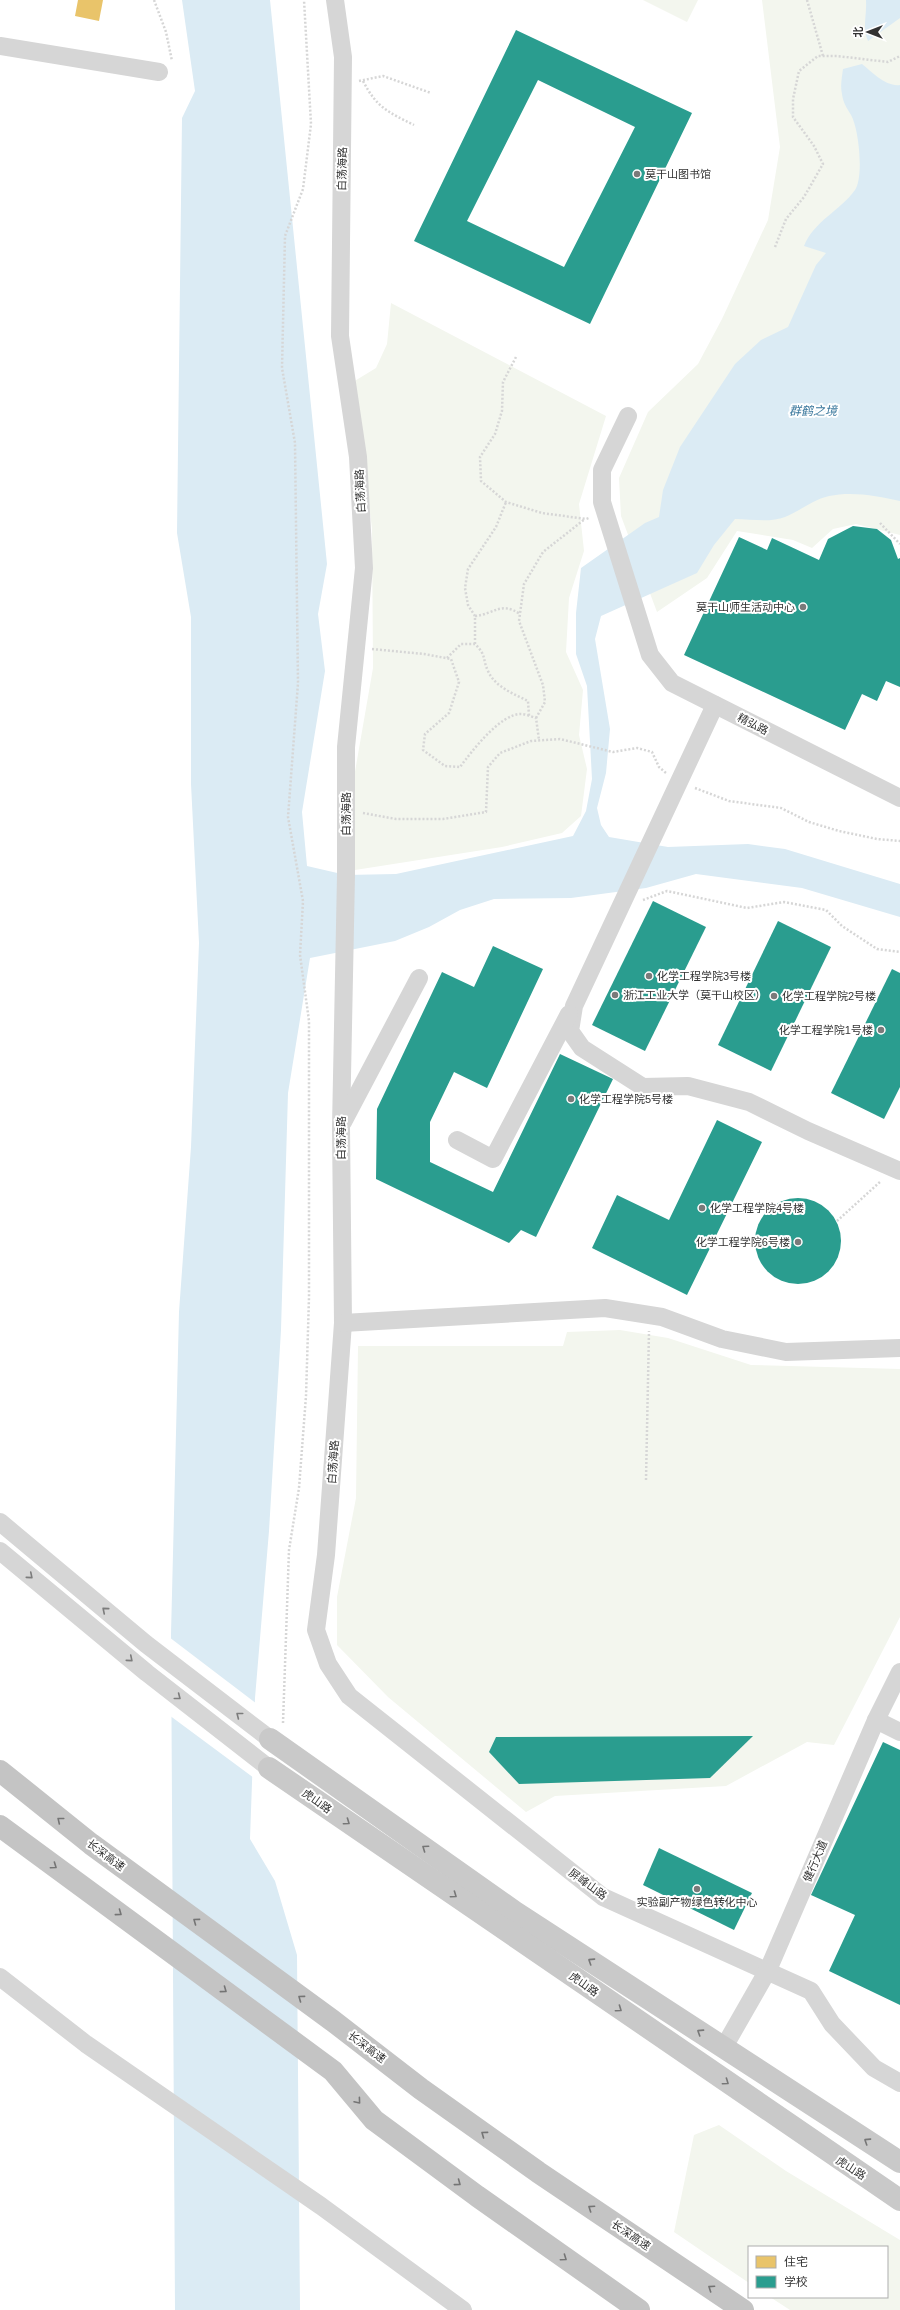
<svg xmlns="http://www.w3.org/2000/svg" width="900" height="2310" font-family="Helvetica,'Noto Sans SC',sans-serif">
<rect width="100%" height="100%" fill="#fff"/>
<g fill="#f3f6ee">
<path d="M643 0H698L687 22Z"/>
<path d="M762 0H900V535L856 524 833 529 812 548 793 540 737 531 707 578 657 612 621 516 619 478 648 412 698 364 722 319 768 220 780 147Z"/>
<path d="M391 303 606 416 579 504 584 551 569 598 566 652 583 690 579 735 587 769 581 816 562 833 502 847 355 870 352 789 373 668 372 528 353 382 376 368 387 344Z"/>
<path d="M620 1330 668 1338 751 1365 900 1369V1617L834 1745 807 1742 726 1786 555 1796 526 1812 388 1697 337 1645V1597L356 1498 358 1346H563L567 1332Z"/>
<path d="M719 2125 786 2171 900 2240V2310H790L770 2297H887V2247H749V2283L674 2232 694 2135Z"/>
</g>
<g fill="#dbebf4">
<path d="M182 0H270L327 564 318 614 325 671 302 812 307 866 346 875 396 874 573 836 586 811 592 779 587 686 576 654V613L581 568 645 523 659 517 663 490 680 447 735 364 761 340 788 327 816 265 826 253 804 246C814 221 840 211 855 190 864 177 859 129 851 115 847 108 843 103 842 94 840 86 842 77 843 69L862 64C872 72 886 87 900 85V501C878 496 852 491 829 496 812 500 800 511 785 517 770 523 751 519 735 519L714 545 697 573 601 616 595 639 610 729 606 773 597 808 601 825 609 837 668 847 748 844 785 849 900 884V917L802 888 696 874 646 888 571 898 494 899 460 910 429 927 395 941 310 958 288 1093 281 1330 269 1531 255 1698 250 1839 275 1881 297 1955 300 2310H175L171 1634 179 1312 191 1147 199 943 191 784V617L177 533 182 118 195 91Z"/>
<path d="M866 0H900V18L868 41C862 28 867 15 866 0Z"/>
</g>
<path fill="#fff" d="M169 1637 257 1704 254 1778 169 1715Z"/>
<path fill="#e9c46a" d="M78 0H103L99 21 75 16Z"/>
<g fill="#2a9d8f" fill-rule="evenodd">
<path d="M516 30 692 113 590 324 414 241ZM538 80 635 127 564 267 467 221Z"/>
<path d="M853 526 877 529 891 540 898 559 900 558V687L886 681 877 701 862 694 845 730 684 655 739 537 767 550 772 538 819 560 828 539Z"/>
<path d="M653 901 706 927 645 1051 592 1025Z"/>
<path d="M778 921 831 947 771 1071 718 1045Z"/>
<path d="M493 946 543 969 487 1088 454 1072 430 1122V1162L493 1192 560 1054 613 1079 536 1237 521 1230 509 1243 376 1179 377 1109 442 972 474 987Z"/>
<path d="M892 969 900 973V1087L884 1119 831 1093Z"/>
<path d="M717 1120 762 1142 687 1295 592 1248 617 1195 669 1220Z"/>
<circle cx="798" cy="1241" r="43"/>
<path d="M753 1736 710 1778 519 1784 489 1752 496 1737Z"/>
<path d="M883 1742 900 1750V2005L829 1971 855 1915 811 1895Z"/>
<path d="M659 1848 752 1893 734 1930 643 1885Z"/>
</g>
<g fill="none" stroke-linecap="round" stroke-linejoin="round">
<g stroke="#d6d6d6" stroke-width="2.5" stroke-dasharray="2 2" stroke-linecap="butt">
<path d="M154 0 166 32 172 61"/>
<path d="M807 0 823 56"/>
<path d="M359 81 383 76 431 93"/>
<path d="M363 81C377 108 388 112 414 125"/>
<path d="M775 247 786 219 804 197 823 164 814 146 793 117V99L799 71 818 56H837L888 62 900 56"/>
<path d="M516 357 503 382 502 411 495 434 480 457 481 481 506 502 542 513 586 519 589 518"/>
<path d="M880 523 900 544"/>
<path d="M475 616C495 614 500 601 520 614"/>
<path d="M475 644V616L468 605 465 588 468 569 496 527 506 502"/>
<path d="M372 649 424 654 451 659 459 682 449 713 425 734 423 750 445 766 460 767C472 751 500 714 521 714 526 714 532 717 536 718L539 740"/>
<path d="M447 658 461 644H475C487 656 482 658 488 671 495 687 514 694 528 701L529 716"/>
<path d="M536 718 545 702 543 685 519 621 524 584 543 552 585 519"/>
<path d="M695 788 729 801 781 808 809 822 839 831 877 839 900 841"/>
<path d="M363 813 396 819H443L486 812 488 767 500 753 531 741 560 739 613 752 637 748 652 752 659 767 666 773"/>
<path d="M643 900 667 891 747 908 784 902 826 910 842 926 877 949 900 952"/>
<path d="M837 1221 881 1181"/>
<path d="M646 1480 649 1331"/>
<path d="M283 1723 289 1550 299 1488 306 1396 309 1297V1021L300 955 303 901 288 817 298 683 295 443 282 368 285 236 303 189 311 124 304 0"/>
</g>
<g stroke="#d6d6d6" stroke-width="18">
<path d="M335 0 343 57 340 336 358 457 364 568 346 747V875L341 1127 343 1323 326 1555 316 1630 328 1664 349 1696 603 1897 811 1991 832 2024 874 2068 900 2083"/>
<path d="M0 46 159 72"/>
<path d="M628 416 602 470V502L650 655 672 683 900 798"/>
<path d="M715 705 574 1006 570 1031 582 1048 643 1087 688 1086 749 1102 808 1131 900 1171"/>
<path d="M343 1122 419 978"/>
<path d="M457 1140 493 1159 569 1014"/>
<path d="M343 1323 605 1308 662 1317 722 1339 786 1352 900 1348"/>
<path d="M0 1522 146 1644 270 1739"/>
<path d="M0 1551 147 1673 269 1768"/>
<path d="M876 1720 900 1732"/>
<path d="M0 1977 86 2044 321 2206 463 2310"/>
<path d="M724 2047 768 1970 876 1720 900 1672"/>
</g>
<g stroke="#c9c9c9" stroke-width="22">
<path d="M270 1739 515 1912 900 2162"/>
<path d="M269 1768 900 2200"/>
</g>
<g stroke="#c4c4c4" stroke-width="22">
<path d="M0 1771 91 1844 333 2021 421 2089 538 2172 743 2310"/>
<path d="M0 1826 333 2071 374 2120 477 2196 639 2310"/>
</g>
</g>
<defs><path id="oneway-chevron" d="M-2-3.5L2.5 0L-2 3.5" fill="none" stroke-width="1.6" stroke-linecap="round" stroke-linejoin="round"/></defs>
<g stroke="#7c7c7c">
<use href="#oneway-chevron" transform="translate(30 1576) rotate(40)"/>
<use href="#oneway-chevron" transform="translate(105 1610) rotate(-140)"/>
<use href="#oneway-chevron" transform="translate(130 1659) rotate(40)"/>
<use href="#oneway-chevron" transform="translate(178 1697) rotate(38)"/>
<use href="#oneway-chevron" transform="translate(239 1715) rotate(-142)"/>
</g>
<g stroke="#747474">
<use href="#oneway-chevron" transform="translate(60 1820) rotate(-141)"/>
<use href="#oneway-chevron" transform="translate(54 1866) rotate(35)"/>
<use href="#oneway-chevron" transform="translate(119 1913) rotate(36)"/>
<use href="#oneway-chevron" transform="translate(196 1921) rotate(-144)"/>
<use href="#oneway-chevron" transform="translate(224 1990) rotate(36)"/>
<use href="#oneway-chevron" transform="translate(301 1998) rotate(-144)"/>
<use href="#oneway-chevron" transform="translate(358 2101) rotate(50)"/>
<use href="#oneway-chevron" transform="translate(484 2134) rotate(-144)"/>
<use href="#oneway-chevron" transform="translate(458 2183) rotate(37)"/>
<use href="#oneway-chevron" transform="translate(591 2208) rotate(-146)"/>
<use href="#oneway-chevron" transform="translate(564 2258) rotate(35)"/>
<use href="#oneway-chevron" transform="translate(711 2288) rotate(-146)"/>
</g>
<g stroke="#767676">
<use href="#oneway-chevron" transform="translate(347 1822) rotate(35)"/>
<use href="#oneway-chevron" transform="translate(425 1848) rotate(-145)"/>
<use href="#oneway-chevron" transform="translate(454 1895) rotate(35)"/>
<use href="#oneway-chevron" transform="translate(591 1961) rotate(-147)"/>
<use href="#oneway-chevron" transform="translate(619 2009) rotate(35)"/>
<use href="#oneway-chevron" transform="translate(700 2032) rotate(-147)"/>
<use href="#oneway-chevron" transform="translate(726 2082) rotate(35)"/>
<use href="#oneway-chevron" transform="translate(867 2141) rotate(-147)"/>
</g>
<g fill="#7a7a7a" stroke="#fff" stroke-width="1.5">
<circle cx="637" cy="174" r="4"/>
<circle cx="803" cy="607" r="4"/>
<circle cx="649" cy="976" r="4"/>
<circle cx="615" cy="995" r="4"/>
<circle cx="774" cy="996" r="4"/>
<circle cx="881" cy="1030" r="4"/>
<circle cx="571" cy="1099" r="4"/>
<circle cx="702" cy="1208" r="4"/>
<circle cx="798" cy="1242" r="4"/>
<circle cx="697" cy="1889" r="4"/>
</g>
<g text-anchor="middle" stroke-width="4" stroke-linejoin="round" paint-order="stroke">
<g font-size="11" fill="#323232" stroke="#fff">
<text transform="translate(342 169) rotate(-89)" y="4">白荡海路</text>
<text transform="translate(360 491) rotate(-93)" y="4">白荡海路</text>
<text transform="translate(753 724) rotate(27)" y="4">精弘路</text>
<text transform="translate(346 814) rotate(-90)" y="4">白荡海路</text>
<text transform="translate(341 1138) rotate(-90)" y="4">白荡海路</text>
<text transform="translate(333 1462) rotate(-86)" y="4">白荡海路</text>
<text transform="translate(317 1801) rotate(35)" y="4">虎山路</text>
<text transform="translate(106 1855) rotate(37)" y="4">长深高速</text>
<text transform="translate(815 1861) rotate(-67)" y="4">健行大道</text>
<text transform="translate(588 1884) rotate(36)" y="4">屏峰山路</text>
<text transform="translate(584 1984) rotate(35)" y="4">虎山路</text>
<text transform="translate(367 2047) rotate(37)" y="4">长深高速</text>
<text transform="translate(851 2168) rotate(33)" y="4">虎山路</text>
<text transform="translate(631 2235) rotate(34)" y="4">长深高速</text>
</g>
<g font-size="11" fill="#323232" stroke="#fff" text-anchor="start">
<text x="645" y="178">莫干山图书馆</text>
<text x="795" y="611" text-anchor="end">莫干山师生活动中心</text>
<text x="657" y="980">化学工程学院3号楼</text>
<text x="623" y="999">浙江工业大学（莫干山校区）</text>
<text x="782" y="1000">化学工程学院2号楼</text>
<text x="873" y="1034" text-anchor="end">化学工程学院1号楼</text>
<text x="579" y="1103">化学工程学院5号楼</text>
<text x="710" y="1212">化学工程学院4号楼</text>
<text x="790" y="1246" text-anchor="end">化学工程学院6号楼</text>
<text x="697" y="1906" text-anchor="middle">实验副产物绿色转化中心</text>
</g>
<g font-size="12" font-style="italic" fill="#39779c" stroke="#fff">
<text x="813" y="415">群鹤之境</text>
</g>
</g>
<rect x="748" y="2246" width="140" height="52" fill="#ffffff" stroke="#adadad"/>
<rect x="756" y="2256" width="20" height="12" fill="#e9c46a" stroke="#adadad"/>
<text x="784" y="2266" font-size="12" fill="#323232">住宅</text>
<rect x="756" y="2276" width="20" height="12" fill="#2a9d8f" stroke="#adadad"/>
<text x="784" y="2286" font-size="12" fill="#323232">学校</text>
<g transform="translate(868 32) rotate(270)" stroke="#ffffff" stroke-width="3" paint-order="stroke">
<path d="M0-3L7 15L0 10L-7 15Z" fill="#323232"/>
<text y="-6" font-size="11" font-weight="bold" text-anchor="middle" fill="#323232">北</text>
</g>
</svg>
